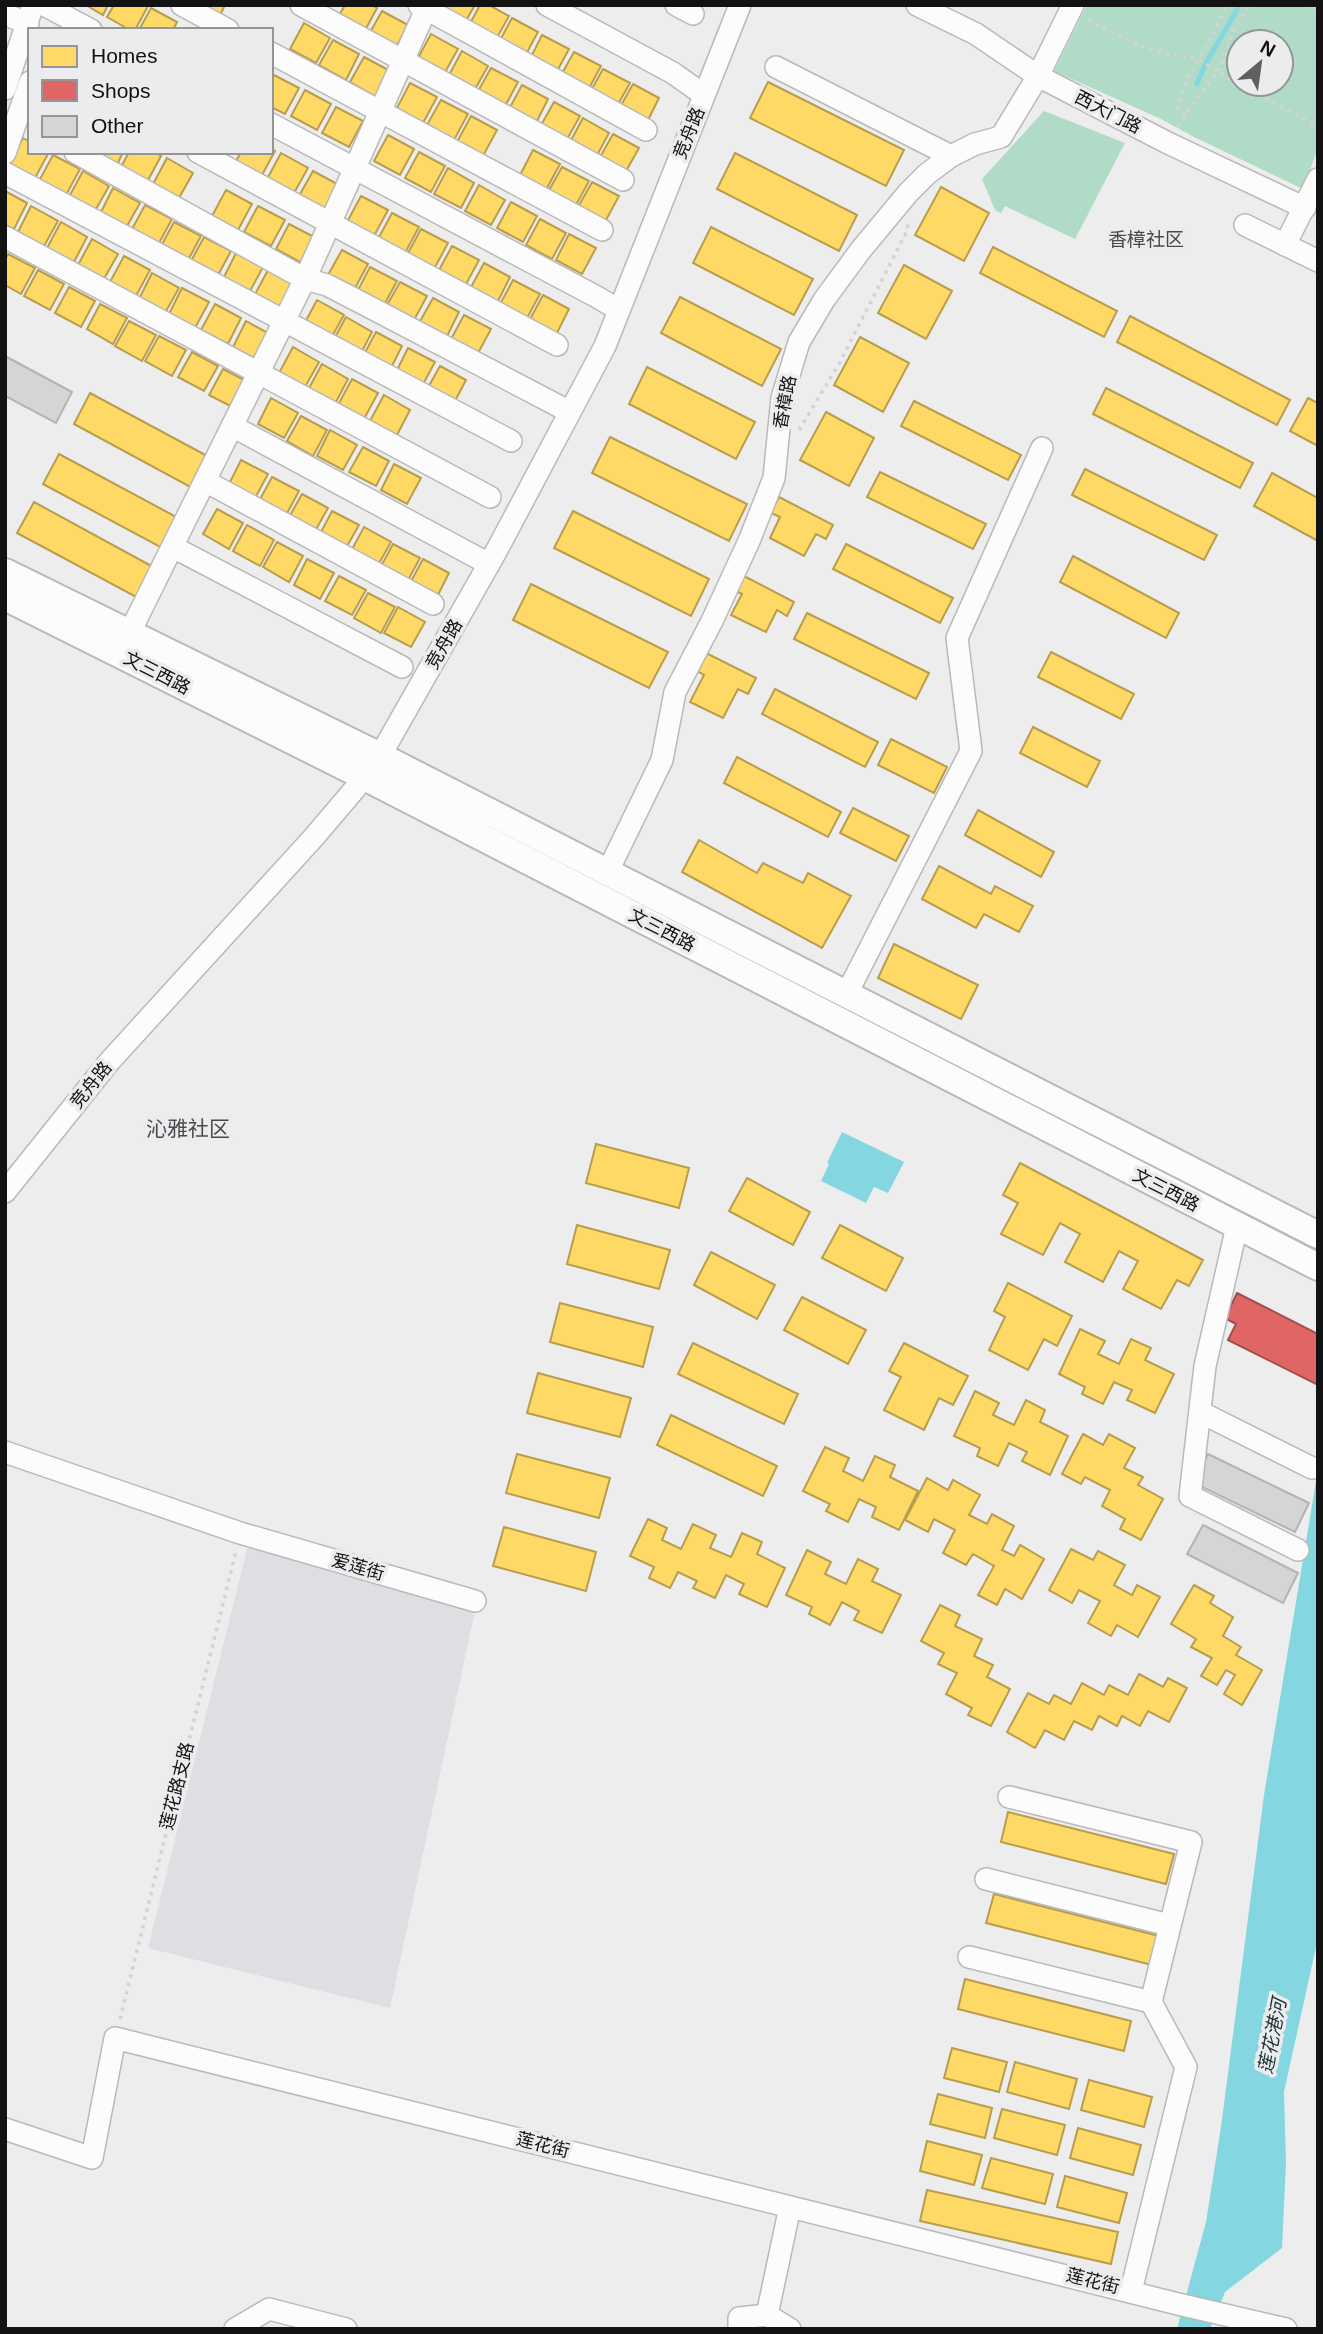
<svg xmlns="http://www.w3.org/2000/svg" width="1323" height="2334" font-family="Helvetica,'Noto Sans SC',sans-serif">
<rect width="100%" height="100%" fill="#ededee"/>
<path fill="#dedee3" d="M252 1529 453 1594 474 1615 390 2008 148 1948Z"/>
<g fill="#b0dbc6" fill-rule="evenodd">
<path d="M1087 5H1318V148L1303 189 1194 137 1161 119 1054 71ZM1239 42H1281V84H1239Z"/>
<path d="M1044 111 1125 143 1075 239 1005 206 1001 213 995 210 982 179Z"/>
</g>
<g fill="#84d7e1">
<path d="M842 1132 904 1162 888 1193 874 1187 866 1203 821 1181 829 1164 827 1163Z"/>
<path d="M1318 1469V1938L1284 2092 1286 2163 1282 2248 1225 2292 1210 2329H1177L1206 2222 1221 2127 1264 1795Z"/>
</g>
<g fill="#ffd966" stroke="#b89d4d" stroke-width="2">
<path d="M86 5H108L103 15Z"/>
<path d="M114 5H146L148 6 135 30H130L107 17Z"/>
<path d="M198 5H225L219 17Z"/>
<path d="M345 5H372L377 8 363 34 337 19Z"/>
<path d="M440 5H475L464 24Z"/>
<path d="M480 5H489L509 16 495 41 468 27Z"/>
<path d="M151 8 177 22 173 30H139Z"/>
<path d="M382 11 408 25 394 51 368 36Z"/>
<path d="M512 18 538 32 524 58 498 44Z"/>
<path d="M304 23 330 38 316 63 290 49Z"/>
<path d="M431 34 458 49 444 74 417 60Z"/>
<path d="M542 35 569 49 555 75 529 61Z"/>
<path d="M333 40 359 54 346 80 319 65Z"/>
<path d="M462 51 488 66 474 91 448 77Z"/>
<path d="M574 52 601 66 587 92 560 77Z"/>
<path d="M364 57 390 71 376 97 350 82Z"/>
<path d="M491 68 518 82 504 108 477 93Z"/>
<path d="M603 69 630 83 616 108 589 94Z"/>
<path d="M272 74 299 88 285 114 271 107Z"/>
<path d="M768 82 904 150 886 186 750 118Z"/>
<path d="M410 83 437 97 423 123 397 108Z"/>
<path d="M633 84 659 98 646 124 619 109Z"/>
<path d="M522 85 548 99 535 125 508 111Z"/>
<path d="M305 90 331 104 317 130 291 116Z"/>
<path d="M441 100 468 114 454 140 427 125Z"/>
<path d="M554 102 580 116 566 141 540 127Z"/>
<path d="M336 107 363 121 349 147 322 133Z"/>
<path d="M471 116 497 130 483 156 457 142Z"/>
<path d="M583 118 609 133 595 159 569 144Z"/>
<path d="M613 134 639 148 625 173 599 159Z"/>
<path d="M388 135 414 149 400 175 374 161Z"/>
<path d="M23 138 30 142V152H49L35 178 9 164Z"/>
<path d="M271 149 275 151 261 177 235 163 241 152H271Z"/>
<path d="M533 150 560 164 546 190 520 175Z"/>
<path d="M94 152H123L117 165Z"/>
<path d="M129 152H155L161 156 147 182 121 167Z"/>
<path d="M419 152 445 166 431 192 405 178Z"/>
<path d="M281 153 308 168 294 193 267 179Z"/>
<path d="M735 153 857 215 839 251 717 189Z"/>
<path d="M53 155 80 169 66 195 39 181Z"/>
<path d="M167 158 193 173 179 198 153 184Z"/>
<path d="M562 167 589 181 575 207 548 192Z"/>
<path d="M448 168 474 183 461 208 434 194Z"/>
<path d="M83 171 109 186 95 211 69 197Z"/>
<path d="M313 171 339 185 325 211 299 196Z"/>
<path d="M592 182 619 196 605 222 578 207Z"/>
<path d="M479 185 505 200 491 225 465 211Z"/>
<path d="M941 187 989 213 964 261 915 235Z"/>
<path d="M113 188 140 203 126 228 100 214Z"/>
<path d="M226 190 252 204 238 230 212 216Z"/>
<path d="M5 191 27 203 14 229 5 225Z"/>
<path d="M361 196 388 210 374 236 347 222Z"/>
<path d="M511 202 537 216 523 242 497 228Z"/>
<path d="M145 205 172 219 158 245 131 231Z"/>
<path d="M31 206 58 221 44 246 18 232Z"/>
<path d="M258 206 285 220 271 246 244 232Z"/>
<path d="M392 213 419 227 405 253 378 239Z"/>
<path d="M540 219 566 233 552 259 526 245Z"/>
<path d="M61 222 87 237 74 262 47 248Z"/>
<path d="M174 222 201 236 187 262 160 248Z"/>
<path d="M289 224 316 238 302 263 276 249Z"/>
<path d="M711 227 813 279 794 315 693 263Z"/>
<path d="M421 229 448 243 434 269 407 255Z"/>
<path d="M569 234 596 248 582 274 556 260Z"/>
<path d="M204 237 231 251 217 277 190 263Z"/>
<path d="M92 239 118 254 104 279 78 265Z"/>
<path d="M452 246 479 260 465 286 438 272Z"/>
<path d="M993 247 1117 311 1104 337 980 273Z"/>
<path d="M342 250 368 264 354 290 328 275Z"/>
<path d="M236 253 263 267 249 293 223 279Z"/>
<path d="M8 254 35 268 21 294 5 285V260Z"/>
<path d="M124 256 150 270 136 296 110 282Z"/>
<path d="M484 263 510 277 497 303 470 289Z"/>
<path d="M904 265 952 291 926 339 878 313Z"/>
<path d="M370 267 397 281 383 307 357 292Z"/>
<path d="M38 270 64 284 50 310 24 296Z"/>
<path d="M268 270 295 285 281 310 254 296Z"/>
<path d="M152 273 179 288 165 313 139 299Z"/>
<path d="M513 280 540 294 526 320 499 306Z"/>
<path d="M400 282 427 296 413 322 386 307Z"/>
<path d="M69 287 95 301 81 327 55 313Z"/>
<path d="M182 288 209 302 195 328 169 314Z"/>
<path d="M543 295 569 309 556 335 529 321Z"/>
<path d="M680 297 781 349 762 386 661 333Z"/>
<path d="M433 298 459 312 446 338 419 323Z"/>
<path d="M317 300 344 315 330 340 303 326Z"/>
<path d="M100 304 127 318 113 344 87 329Z"/>
<path d="M215 304 241 318 228 344 201 330Z"/>
<path d="M464 315 491 329 477 355 450 341Z"/>
<path d="M1130 316 1290 400 1277 425 1117 342Z"/>
<path d="M346 317 372 332 359 357 332 343Z"/>
<path d="M129 321 156 335 142 361 115 346Z"/>
<path d="M246 321 273 336 259 361 233 347Z"/>
<path d="M376 332 402 346 389 372 362 358Z"/>
<path d="M159 336 186 350 172 376 145 361Z"/>
<path d="M860 337 909 363 883 412 834 385Z"/>
<path d="M293 347 319 362 305 387 279 373Z"/>
<path d="M408 348 435 362 421 388 395 374Z"/>
<path d="M192 352 218 366 204 391 178 377Z"/>
<path d="M322 364 348 379 335 404 308 390Z"/>
<path d="M440 366 466 380 453 405 426 391Z"/>
<path d="M647 367 755 422 736 459 629 404Z"/>
<path d="M223 369 250 383 236 409 209 395Z"/>
<path d="M352 379 378 393 364 419 338 405Z"/>
<path d="M1106 388 1253 463 1240 488 1093 414Z"/>
<path d="M90 393 211 458 194 489 74 424Z"/>
<path d="M384 395 410 410 397 435 370 421Z"/>
<path d="M271 398 298 413 284 438 258 424Z"/>
<path d="M1308 398 1318 403V446L1290 431Z"/>
<path d="M914 401 1021 455 1008 480 901 426Z"/>
<path d="M826 412 874 438 849 486 800 460Z"/>
<path d="M301 416 327 430 313 456 287 441Z"/>
<path d="M330 430 357 445 343 470 317 456Z"/>
<path d="M610 437 747 504 729 541 592 473Z"/>
<path d="M363 447 389 461 376 486 349 472Z"/>
<path d="M59 454 180 519 164 549 43 484Z"/>
<path d="M241 460 268 474 254 500 228 486Z"/>
<path d="M394 464 421 478 407 504 381 490Z"/>
<path d="M1085 469 1217 535 1204 560 1072 495Z"/>
<path d="M880 472 986 524 973 549 867 497Z"/>
<path d="M1272 473 1318 498V541L1254 506Z"/>
<path d="M272 477 299 491 285 517 258 503Z"/>
<path d="M302 494 328 508 314 533 288 519Z"/>
<path d="M779 497 833 525 826 539 816 534 804 556 770 538 780 517 771 513Z"/>
<path d="M34 502 155 568 138 598 17 533Z"/>
<path d="M217 509 243 523 229 549 203 534Z"/>
<path d="M332 511 359 525 345 550 319 536Z"/>
<path d="M573 511 709 579 691 616 554 548Z"/>
<path d="M247 525 274 540 260 566 233 551Z"/>
<path d="M364 527 391 542 377 567 350 553Z"/>
<path d="M277 542 303 556 289 582 263 567Z"/>
<path d="M393 544 420 558 406 584 379 570Z"/>
<path d="M846 544 953 598 940 623 833 569Z"/>
<path d="M1073 556 1179 613 1166 638 1060 582Z"/>
<path d="M307 559 334 573 320 599 294 585Z"/>
<path d="M423 559 449 573 436 599 409 585Z"/>
<path d="M740 574 794 602 787 616 777 610 766 632 731 615 742 594 732 589Z"/>
<path d="M339 576 366 590 352 615 325 601Z"/>
<path d="M531 584 668 652 649 688 513 620Z"/>
<path d="M368 593 395 607 381 633 354 618Z"/>
<path d="M398 607 425 622 411 647 384 633Z"/>
<path d="M807 613 929 673 916 699 794 639Z"/>
<path d="M704 652 756 678 748 694 738 689 723 718 690 702 704 675 695 670Z"/>
<path d="M1051 652 1134 694 1121 719 1038 677Z"/>
<path d="M775 689 878 742 865 767 762 714Z"/>
<path d="M1033 727 1100 761 1087 787 1020 753Z"/>
<path d="M891 739 947 767 934 793 878 765Z"/>
<path d="M737 757 841 812 828 837 724 783Z"/>
<path d="M853 808 909 836 896 861 840 833Z"/>
<path d="M978 810 1054 852 1041 877 965 835Z"/>
<path d="M699 840 757 873 763 863 803 883 808 873 851 896 822 948 682 872Z"/>
<path d="M939 866 991 894 995 886 1033 906 1019 932 984 914 976 928 922 899Z"/>
<path d="M894 944 978 985 961 1019 878 978Z"/>
<path d="M596 1144 689 1168 679 1208 586 1183Z"/>
<path d="M1020 1163 1203 1260 1189 1286 1177 1280 1161 1309 1123 1289 1138 1261 1119 1251 1103 1282 1065 1262 1080 1234 1060 1223 1043 1255 1001 1234 1018 1203 1003 1195Z"/>
<path d="M747 1178 810 1212 793 1245 729 1211Z"/>
<path d="M577 1225 670 1250 659 1289 567 1264Z"/>
<path d="M840 1225 903 1258 886 1291 822 1258Z"/>
<path d="M711 1252 775 1285 757 1319 694 1285Z"/>
<path d="M1008 1283 1072 1316 1057 1346 1044 1339 1028 1370 989 1350 1005 1317 994 1311Z"/>
<path d="M802 1297 866 1330 848 1364 784 1330Z"/>
<path d="M560 1303 653 1327 643 1367 550 1342Z"/>
<path d="M1080 1329 1105 1341 1098 1354 1119 1364 1131 1339 1151 1348 1145 1360 1174 1374 1155 1413 1127 1400 1132 1390 1114 1382 1103 1404 1082 1394 1085 1387 1059 1374Z"/>
<path d="M693 1343 798 1394 784 1424 678 1374Z"/>
<path d="M904 1343 968 1376 953 1405 939 1398 924 1430 884 1410 901 1377 889 1371Z"/>
<path d="M538 1373 631 1398 620 1437 527 1413Z"/>
<path d="M975 1391 999 1403 993 1415 1014 1425 1026 1400 1045 1410 1040 1422 1068 1436 1050 1475 1022 1461 1027 1452 1009 1443 998 1466 977 1456 980 1448 954 1436Z"/>
<path d="M671 1415 777 1466 763 1496 657 1445Z"/>
<path d="M1083 1434 1103 1445 1109 1434 1135 1448 1124 1468 1143 1477 1138 1485 1163 1499 1141 1540 1120 1529 1125 1519 1102 1506 1110 1490 1085 1477 1081 1484 1062 1474Z"/>
<path d="M825 1447 849 1458 843 1471 863 1481 875 1456 895 1465 890 1477 918 1491 899 1530 872 1517 876 1507 859 1499 848 1522 826 1511 830 1504 803 1491Z"/>
<path d="M517 1454 610 1478 599 1518 506 1493Z"/>
<path d="M927 1478 948 1490 953 1480 980 1495 969 1515 987 1524 992 1514 1014 1526 1002 1550 1014 1556 1020 1545 1044 1559 1022 1599 1005 1589 997 1605 978 1595 994 1566 973 1554 966 1565 943 1553 955 1530 934 1519 928 1532 905 1520Z"/>
<path d="M648 1519 667 1528 662 1540 681 1549 693 1524 716 1535 710 1548 731 1557 742 1533 762 1542 757 1554 785 1568 767 1607 739 1594 744 1584 726 1575 715 1598 693 1588 697 1581 678 1572 670 1588 649 1578 654 1567 630 1556Z"/>
<path d="M504 1527 596 1552 586 1591 493 1566Z"/>
<path d="M1071 1549 1093 1560 1098 1551 1125 1565 1114 1585 1132 1595 1137 1585 1160 1597 1138 1637 1117 1625 1111 1636 1088 1623 1100 1601 1079 1590 1072 1603 1049 1590Z"/>
<path d="M807 1550 831 1562 825 1574 846 1584 858 1559 878 1569 872 1581 901 1595 882 1633 854 1620 859 1611 842 1602 830 1625 809 1614 812 1607 786 1595Z"/>
<path d="M1194 1585 1214 1596 1210 1603 1233 1617 1223 1636 1241 1647 1236 1655 1262 1670 1242 1705 1224 1694 1235 1675 1226 1670 1217 1685 1201 1676 1212 1658 1191 1647 1196 1639 1171 1624Z"/>
<path d="M940 1605 960 1615 955 1626 982 1639 974 1656 993 1665 987 1677 1010 1689 991 1726 968 1715 972 1708 946 1694 957 1673 938 1664 944 1653 921 1641Z"/>
<path d="M1139 1674 1163 1687 1168 1678 1187 1688 1169 1722 1148 1711 1140 1726 1122 1716 1117 1726 1099 1716 1092 1730 1074 1721 1064 1740 1045 1730 1035 1748 1007 1732 1028 1693 1049 1704 1054 1695 1071 1704 1082 1683 1104 1695 1109 1685 1128 1695Z"/>
<path d="M1008 1812 1174 1854 1166 1884 1001 1842Z"/>
<path d="M994 1894 1159 1936 1152 1965 986 1923Z"/>
<path d="M965 1979 1131 2021 1124 2051 958 2009Z"/>
<path d="M952 2048 1007 2062 999 2092 944 2078Z"/>
<path d="M1015 2062 1077 2079 1069 2109 1007 2092Z"/>
<path d="M1089 2080 1152 2097 1144 2127 1081 2110Z"/>
<path d="M938 2094 992 2108 985 2138 930 2124Z"/>
<path d="M1002 2109 1065 2125 1057 2155 994 2138Z"/>
<path d="M1078 2128 1141 2145 1133 2175 1070 2158Z"/>
<path d="M927 2141 982 2155 974 2185 920 2171Z"/>
<path d="M991 2158 1053 2174 1045 2204 982 2188Z"/>
<path d="M1065 2176 1127 2193 1119 2223 1057 2207Z"/>
<path d="M927 2190 1118 2232 1111 2264 920 2221Z"/>
</g>
<path fill="#e06666" stroke="#a24d4d" stroke-width="2" d="M1237 1293 1318 1334V1385L1228 1340 1236 1324 1225 1318Z"/>
<g fill="none" stroke-linecap="round" stroke-linejoin="round">
<path stroke="#84d7e1" stroke-width="5" d="M1197 84C1207 56 1226 32 1239 5"/>
</g>
<g fill="#d6d5d5" stroke="#b4b3b3" stroke-width="2">
<path d="M5 356 72 392 56 423 5 396Z"/>
<path d="M1208 1454 1309 1503 1295 1532 1194 1483Z"/>
<path d="M1203 1525 1298 1573 1283 1603 1187 1554Z"/>
</g>
<g fill="none" stroke-linecap="round" stroke-linejoin="round">
<defs>
<g id="minor">
<path d="M44 5 91 30"/>
<path d="M182 5 228 30"/>
<path d="M301 5 623 180"/>
<path d="M419 5 646 130"/>
<path d="M547 5 673 73 704 95"/>
<path d="M676 5 693 14"/>
<path d="M917 5 976 34 1038 76 1168 143 1305 208"/>
<path d="M5 14 28 24"/>
<path d="M271 53 602 230"/>
<path d="M776 67 951 156"/>
<path d="M5 89 33 5"/>
<path d="M271 124 597 297 619 310"/>
<path d="M75 152 305 279 327 285 360 302 570 412"/>
<path d="M198 152 557 345"/>
<path d="M5 153 30 82"/>
<path d="M5 173 511 441"/>
<path d="M1245 225 1318 261"/>
<path d="M5 237 490 497"/>
<path d="M1285 245 1318 179"/>
<path d="M232 426 489 564"/>
<path d="M205 481 433 604"/>
<path d="M173 547 402 667"/>
<path d="M129 634 305 279 428 5"/>
<path d="M607 873 662 760 675 692 712 621 749 541 774 478 782 398 799 342 824 300 860 251 908 193 927 174 951 156 975 144 1001 137 1038 76 1073 5"/>
<path d="M846 995 971 751 957 638 1042 448"/>
<path d="M5 1192 109 1062 314 837 365 777 380 756 498 548 605 346 740 5"/>
<path d="M1237 1226 1205 1366 1190 1496 1298 1550"/>
<path d="M1200 1412 1312 1468"/>
<path d="M5 1452 240 1533 475 1601"/>
<path d="M1009 1797 1191 1842 1151 2002 1186 2067 1131 2291"/>
<path d="M986 1879 1169 1925"/>
<path d="M969 1957 1151 2002"/>
<path d="M5 2129 92 2158 115 2038 1178 2304 1286 2329"/>
<path d="M767 2315 790 2207"/>
<path d="M235 2329 269 2309 346 2329"/>
<path d="M739 2329V2318L767 2315 790 2329"/>
</g>
<g id="major">
<path d="M5 572 380 756 1318 1235"/>
<path d="M5 597 365 777 1318 1267"/>
</g>
</defs>
<use href="#minor" stroke="#b9b9ba" stroke-width="24"/>
<use href="#major" stroke="#b9b9ba" stroke-width="30"/>
<g stroke="#d3d3d4" stroke-width="3.5" stroke-dasharray="3.5 5" stroke-linecap="butt">
<path d="M1310 5 1318 9"/>
<path d="M1088 20 1140 46 1168 54 1198 59 1241 86 1318 126"/>
<path d="M1185 116 1177 107 1187 80 1213 34 1227 5"/>
<path d="M1178 126 1222 65 1231 36 1249 5"/>
<path d="M799 430 839 364 907 231 908 224"/>
<path d="M120 2019 236 1551"/>
</g>
<use href="#minor" stroke="#fcfcfc" stroke-width="21"/>
<use href="#major" stroke="#fcfcfc" stroke-width="26"/>
</g>
<g text-anchor="middle" stroke-width="7" stroke-linejoin="round" paint-order="stroke">
<g font-size="18" fill="#121213" stroke="#ececef">
<text transform="translate(1108 112) rotate(27)" y="6">西大门路</text>
<text transform="translate(689 133) rotate(-68)" y="6">竞舟路</text>
<text transform="translate(785 402) rotate(-79)" y="6">香樟路</text>
<text transform="translate(444 644) rotate(-60)" y="6">竞舟路</text>
<text transform="translate(157 673) rotate(27)" y="6">文三西路</text>
<text transform="translate(662 930) rotate(27)" y="6">文三西路</text>
<text transform="translate(91 1085) rotate(-51)" y="6">竞舟路</text>
<text transform="translate(1166 1190) rotate(27)" y="6">文三西路</text>
<text transform="translate(358 1567) rotate(16)" y="6">爱莲街</text>
<text transform="translate(177 1786) rotate(-76)" y="6">莲花路支路</text>
<text transform="translate(543 2145) rotate(14)" y="6">莲花街</text>
<text transform="translate(1093 2281) rotate(14)" y="6">莲花街</text>
</g>
<g font-size="19" fill="#4a4a4d" stroke="#ececef">
<text x="1146" y="246">香樟社区</text>
</g>
<g font-size="19" font-style="italic" fill="#1c3234" stroke="#ececef">
<text transform="translate(1272 2036) rotate(-79)" y="7">莲花港河</text>
</g>
<g font-size="21" fill="#4a4a4d" stroke="#ececef">
<text x="188" y="1136">沁雅社区</text>
</g>
</g>
<rect width="1323" height="2334" fill="none" stroke="#121213" stroke-width="14"/>
<rect x="28" y="28" width="245" height="126" fill="#ececef" stroke="#959597" stroke-width="2"/>
<rect x="42" y="46" width="35" height="21" fill="#ffd966" stroke="#959597" stroke-width="2"/>
<text x="91" y="63" font-size="21" fill="#121213">Homes</text>
<rect x="42" y="80" width="35" height="21" fill="#e06666" stroke="#959597" stroke-width="2"/>
<text x="91" y="98" font-size="21" fill="#121213">Shops</text>
<rect x="42" y="116" width="35" height="21" fill="#d6d5d5" stroke="#959597" stroke-width="2"/>
<text x="91" y="133" font-size="21" fill="#121213">Other</text>
<g transform="translate(1260 63) rotate(29)"><circle r="33" fill="#ececef" stroke="#959597" stroke-width="2"/>
<path d="M0-5L12 26L0 18L-12 26Z" fill="#5f5f60"/>
<text y="-10" font-size="19" font-weight="bold" text-anchor="middle" fill="#121213">N</text>
</g>
</svg>
